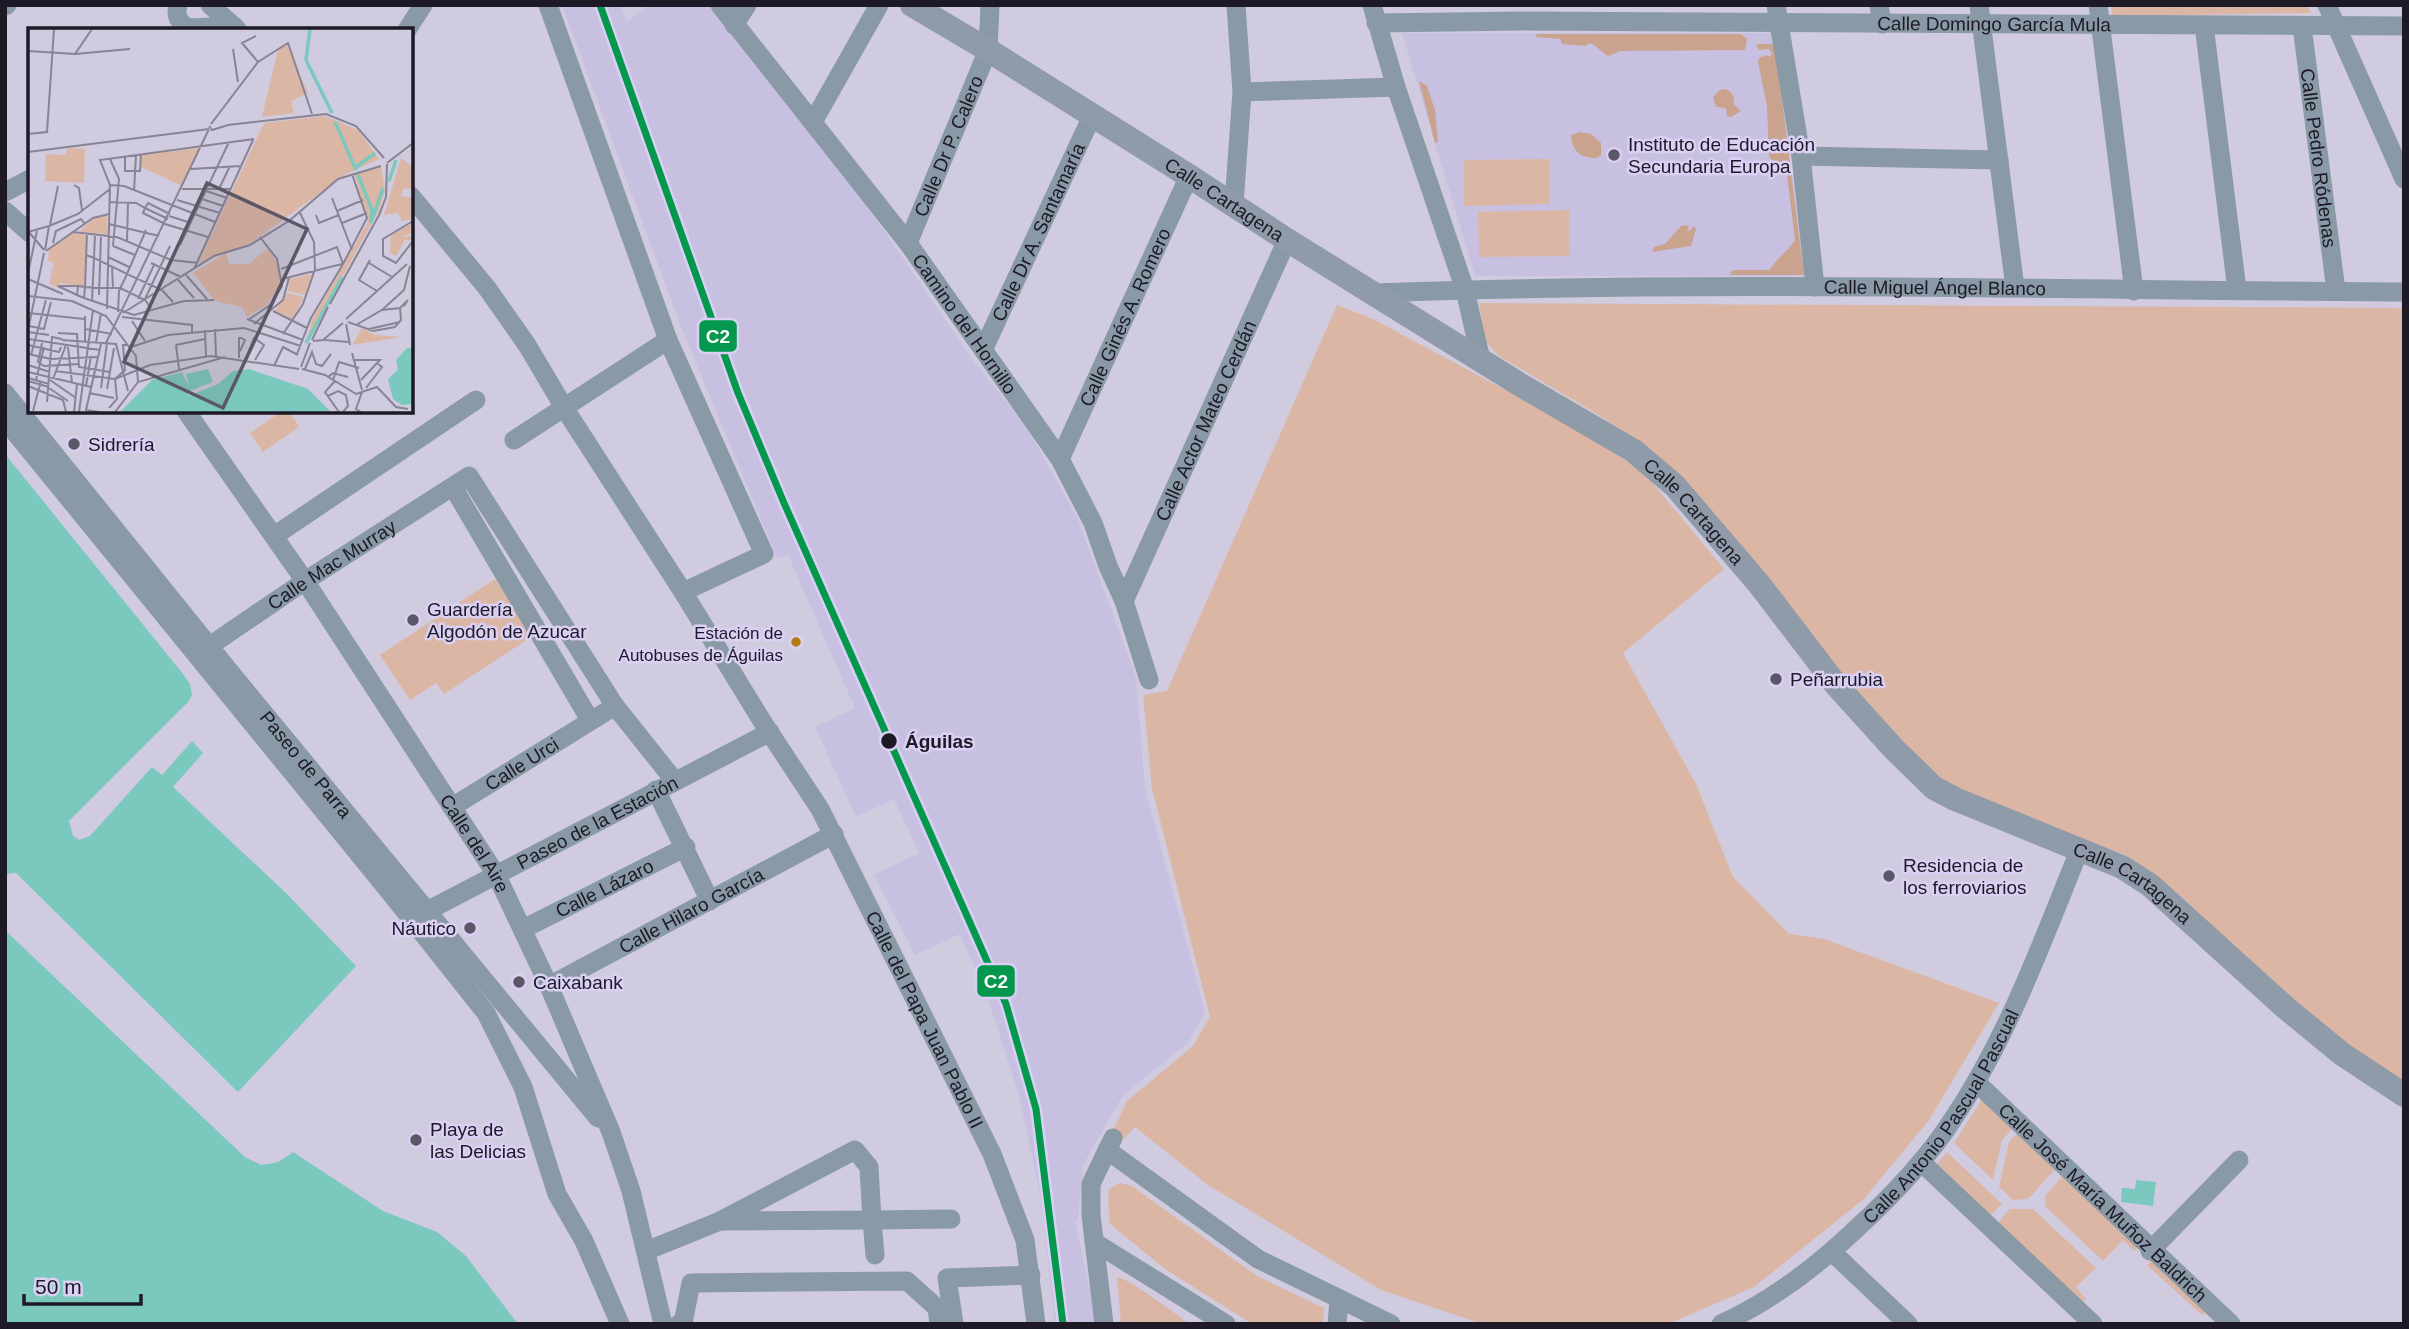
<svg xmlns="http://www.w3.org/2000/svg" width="2409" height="1329" font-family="Arial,sans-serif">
<rect width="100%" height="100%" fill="#d0cbdf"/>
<g fill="#c8c0e0">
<path d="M562 5H621L627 22 648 5H716L852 184 975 363 1027 428 1077 517 1136 677 1145 788 1205 1012 1188 1043 1123 1095 1083 1165 1078 1220 1075 1221 1097 1324H1055L1042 1205 1020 1099 988 999 960 934 915 955 874 875 919 853 894 799 856 817 815 727 855 708 788 555 777 558 682 329Z"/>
<path d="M1402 33H1774L1806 276H1475Z"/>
</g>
<g fill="#dcb6a5">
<path d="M2111 5H2307L2311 13 2113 16Z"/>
<path d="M1549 159 1550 204 1464 206V160Z"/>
<path d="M1569 210 1570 256 1479 257 1478 212Z"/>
<path d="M1479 303 2404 308V1084L2356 1053 2241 954 2182 897 2124 854 2042 826 1968 795 1929 772 1890 736 1643 445 1597 414 1499 356 1485 341Z"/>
<path d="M1337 305 1373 319 1543 410 1610 449 1645 474 1724 569 1623 653 1696 784 1733 877 1789 934 1824 939 1999 1003 1929 1120 1864 1199 1754 1287 1668 1324H1482L1381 1290 1208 1185 1135 1127 1093 1172 1127 1101 1192 1047 1210 1017 1152 788 1143 695 1167 691Z"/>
<path d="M282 411H289L299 427 263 452 250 433Z"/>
<path d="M495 579 533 636 444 694 436 683 410 700 380 655Z"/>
<path d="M1985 1095 2017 1124 2002 1140 1993 1180 1954 1143Z"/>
<path d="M2022 1128 2059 1165 2028 1199 2013 1200 1999 1187 2009 1142Z"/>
<path d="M1947 1152 2002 1204 1986 1220 1933 1169Z"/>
<path d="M2067 1171 2142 1243 2134 1251 2123 1240 2103 1261 2045 1206V1196Z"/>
<path d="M1120 1183 1132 1186 1257 1276 1324 1308 1323 1324H1252L1165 1269 1110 1224 1108 1201 1109 1189Z"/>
<path d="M2010 1209H2033L2096 1268 2076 1287 2086 1299 2080 1307 1994 1227Z"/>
<path d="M2156 1256 2210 1308 2202 1315 2147 1265Z"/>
<path d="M1117 1277C1127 1277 1177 1315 1190 1324H1121Z"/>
</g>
<g fill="#caa38f">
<path d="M1537 34H1741L1747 39 1745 50 1620 51 1609 56C1601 53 1598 46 1590 43L1585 46 1562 44 1560 39 1537 37 1535 35Z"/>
<path d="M1759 44H1775L1804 275H1731L1730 272 1735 270H1770C1776 258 1788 252 1795 240L1786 167H1777L1769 156 1767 106 1758 62 1759 58 1767 55 1770 57 1772 54 1769 49 1759 50 1756 45Z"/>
<path d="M1419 81 1427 86 1435 110 1438 142 1435 143Z"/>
<path d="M1726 89C1733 93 1735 97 1734 105L1741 111 1731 117 1727 116 1726 108 1716 107 1713 97 1720 90Z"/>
<path d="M1580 132 1591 134 1601 143V155L1597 158C1581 158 1572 152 1571 135Z"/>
<path d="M1682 225 1689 226 1687 231 1691 230 1693 226 1696 229 1691 246 1652 252 1654 247 1665 244Z"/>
</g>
<g fill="#7bc8be">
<path d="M5 454 183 674 190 684 192 695 188 702 69 821 73 836 79 840 90 836 152 767 162 775 192 741 203 753 173 787 287 894 356 966 238 1092 16 873 5 874Z"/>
<path d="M5 930 245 1157C268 1168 273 1166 293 1152L383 1211 437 1232 466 1256 518 1324H5Z"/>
<path d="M2136 1180 2156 1182 2153 1206 2121 1202 2122 1188 2135 1189Z"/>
</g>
<path fill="#d0cbdf" d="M5 927 247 1154 261 1161 276 1159 294 1149 293 1152 278 1162 261 1165 245 1157 5 930Z"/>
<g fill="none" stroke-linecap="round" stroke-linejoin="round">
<g stroke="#8999a6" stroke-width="19">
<path d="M178 5C175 16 179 24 189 28L234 26"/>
<path d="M210 5 237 29"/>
<path d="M548 5 668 340 764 554 683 592"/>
<path id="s1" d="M720 5 908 243 1060 459 1093 523 1108 566 1124 601 1149 680"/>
<path d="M1372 5 1396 87 1465 290 1481 360"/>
<path d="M1776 5 1801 156 1815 287"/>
<path d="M1879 5 1882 24"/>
<path d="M1979 5 2015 288"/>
<path d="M2098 5 2134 291"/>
<path d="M2327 5 2404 179"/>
<path d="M5 6 7 5"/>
<path id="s2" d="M1376 23 1522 21 2404 26"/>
<path d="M734 25 747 5"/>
<path d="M2204 25 2237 290"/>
<path id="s3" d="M2302 26 2336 291"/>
<path d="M407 30 423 5"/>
<path d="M1242 92 1396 87"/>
<path d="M813 122 879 5"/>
<path d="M1801 156 1999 160"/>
<path d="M5 192 30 179"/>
<path id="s4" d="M411 196 487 288 527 345 565 409 683 592 762 721 820 809 992 1154 1025 1240 1036 1324"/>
<path d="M1234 204 1242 92 1236 5"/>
<path d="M5 211 30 233"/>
<path id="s5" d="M908 243 988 50 990 5"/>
<path id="s6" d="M1375 293C1718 280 2061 290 2404 292"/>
<path id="s7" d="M984 348 1092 116"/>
<path id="s8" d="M5 393 230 672 598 1118"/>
<path id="s9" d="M186 411 305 581 497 876 549 986 611 1132 631 1191 663 1324"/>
<path d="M5 420 393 896 486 1013 523 1087 557 1194 584 1241 620 1324"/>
<path d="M514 440 668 340"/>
<path id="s10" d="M1060 459 1189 176"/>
<path d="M453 487 590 720"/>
<path d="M274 536 476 400"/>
<path id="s11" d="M1124 601 1287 240"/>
<path id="s12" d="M211 645 305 581 469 476 615 706 674 780"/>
<path d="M656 790 710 901"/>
<path id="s13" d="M452 807 615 706"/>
<path id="s14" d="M427 911 770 732"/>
<path id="s15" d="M523 929 686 847"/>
<path id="s16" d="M549 986 834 834"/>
<path id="s17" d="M1976 1082 2231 1324"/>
<path d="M1107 1150 1258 1259 1391 1324"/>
<path d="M1921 1162 2093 1324"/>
<path d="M1094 1242 1226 1324"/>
<path d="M646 1251 720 1221 855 1150 869 1167 872 1220 720 1221"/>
<path d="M2150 1251 2239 1160"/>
<path d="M1832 1252 1908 1324"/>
<path d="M875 1255 872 1220 951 1219"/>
<path d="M679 1324 683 1323 691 1283 907 1281 937 1308 939 1324"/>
<path d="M954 1324 947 1278 1031 1275"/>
<path d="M1104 1324 1091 1215V1184L1113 1138"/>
<path d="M1337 1324 1339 1300"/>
<path id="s18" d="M1721 1324C1771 1301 1815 1268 1855 1230 1891 1197 1926 1161 1953 1119 2008 1037 2042 942 2079 851"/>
</g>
<path stroke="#909ba9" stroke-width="24" id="s19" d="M912 5 988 50 1189 176 1287 240 1519 384 1634 451 1675 486 1759 584 1837 686 1894 749 1934 788 1955 799 2122 867 2150 885 2286 1008 2342 1054 2404 1095"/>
<defs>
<path id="rail-1" d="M600 5 738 393 784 503 1006 1004 1036 1109 1063 1324"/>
</defs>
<use href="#rail-1" stroke="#d9d0f4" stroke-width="12"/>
<use href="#rail-1" stroke="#03984d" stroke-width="7"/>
</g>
<g fill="#5c5767" stroke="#d9d0f4" stroke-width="2.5">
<circle cx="1614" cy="155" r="7"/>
<circle cx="74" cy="444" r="7"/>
<circle cx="413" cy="620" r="7"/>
<circle cx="1776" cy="679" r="7"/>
<circle cx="1889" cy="876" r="7"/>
<circle cx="470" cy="928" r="7"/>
<circle cx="519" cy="982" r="7"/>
<circle cx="416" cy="1140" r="7"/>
</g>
<circle fill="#b67c0b" stroke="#d9d0f4" stroke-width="2.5" cx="796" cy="642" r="6"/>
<circle fill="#1d1926" stroke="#d9d0f4" stroke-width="2.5" cx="889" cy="741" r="9"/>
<g text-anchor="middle" stroke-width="5" stroke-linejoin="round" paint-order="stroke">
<g font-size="17" fill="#1d1926" stroke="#d9d0f4" text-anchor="end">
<text x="783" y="639">Estación de<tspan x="783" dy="22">Autobuses de Águilas</tspan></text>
</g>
<g font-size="19" fill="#1d1926" stroke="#d9d0f4">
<text dy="7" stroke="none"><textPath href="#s2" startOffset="618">Calle Domingo García Mula</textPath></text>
<text dy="7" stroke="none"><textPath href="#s5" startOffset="105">Calle Dr P. Calero</textPath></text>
<text dy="7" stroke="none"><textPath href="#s3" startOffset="133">Calle Pedro Ródenas</textPath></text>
<text dy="7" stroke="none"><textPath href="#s19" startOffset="368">Calle Cartagena</textPath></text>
<text dy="7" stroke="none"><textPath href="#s7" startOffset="128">Calle Dr A. Santamaría</textPath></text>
<text dy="7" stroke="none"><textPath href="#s6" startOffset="560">Calle Miguel Ángel Blanco</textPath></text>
<text dy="7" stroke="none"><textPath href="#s10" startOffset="156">Calle Ginés A. Romero</textPath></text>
<text dy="7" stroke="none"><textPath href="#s1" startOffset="402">Camino del Hornillo</textPath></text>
<text dy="7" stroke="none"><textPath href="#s11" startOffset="198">Calle Actor Mateo Cerdán</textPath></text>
<text dy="7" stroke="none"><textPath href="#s19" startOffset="934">Calle Cartagena</textPath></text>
<text dy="7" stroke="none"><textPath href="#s12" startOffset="145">Calle Mac Murray</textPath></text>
<text dy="7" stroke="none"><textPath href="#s8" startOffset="478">Paseo de Parra</textPath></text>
<text dy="7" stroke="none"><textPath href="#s13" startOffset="82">Calle Urci</textPath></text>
<text dy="7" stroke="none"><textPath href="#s14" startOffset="192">Paseo de la Estación</textPath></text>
<text dy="7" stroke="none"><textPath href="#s9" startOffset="520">Calle del Aire</textPath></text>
<text dy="7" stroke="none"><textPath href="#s19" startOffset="1522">Calle Cartagena</textPath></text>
<text dy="7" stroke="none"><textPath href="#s15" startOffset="91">Calle Lázaro</textPath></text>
<text dy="7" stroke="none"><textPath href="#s16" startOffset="161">Calle Hilaro García</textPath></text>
<text dy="7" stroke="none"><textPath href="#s4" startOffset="973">Calle del Papa Juan Pablo II</textPath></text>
<text dy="7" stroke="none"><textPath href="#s18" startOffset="308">Calle Antonio Pascual Pascual</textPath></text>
<text dy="7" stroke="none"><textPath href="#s17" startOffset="175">Calle José María Muñoz Baldrich</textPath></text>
</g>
<g font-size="19" fill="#1d1926" stroke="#d9d0f4" text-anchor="start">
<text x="1628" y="151">Instituto de Educación<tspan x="1628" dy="22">Secundaria Europa</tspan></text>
<text x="88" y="451">Sidrería</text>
<text x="427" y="616">Guardería<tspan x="427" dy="22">Algodón de Azucar</tspan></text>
<text x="1790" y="686">Peñarrubia</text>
<text x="1903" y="872">Residencia de<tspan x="1903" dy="22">los ferroviarios</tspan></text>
<text x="456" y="935" text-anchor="end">Náutico</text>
<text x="533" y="989">Caixabank</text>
<text x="430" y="1136">Playa de<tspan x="430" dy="22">las Delicias</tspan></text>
</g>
<g font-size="19" font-weight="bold" fill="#1d1926" stroke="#d9d0f4" text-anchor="start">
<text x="905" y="748">Águilas</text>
</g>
</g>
<g transform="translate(28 28)">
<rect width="385" height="385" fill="#d0cbdf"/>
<path d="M259 17 280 65 263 73 266 85 234 89 250 21ZM297 88 330 102 351 131 318 146 223 215 170 235 236 95ZM40 120 57 121 56 155 17 153 18 126 37 127ZM172 120 154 158 113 139 114 127ZM373 130 385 139V162L376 160 373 168 385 170V191L374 193 370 185 356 187ZM353 139 357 163 352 180 278 316 284 292 340 194 326 146ZM79 187 80 206 51 204 65 191ZM385 195V204L374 209 385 208V212H377L368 228 362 225 363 207ZM45 205 58 207 56 258 31 255 32 261 21 256 26 235 20 233 21 222ZM240 220 250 237 252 257 240 276 219 289 221 293 214 279 187 273 165 245 198 225 201 236H221ZM284 246 277 267 260 263 262 251ZM259 265 276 269 264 291 247 283ZM334 300 347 307 373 309 324 317Z" fill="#dcb6a5"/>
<path d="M379 320H385V376L374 377 365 371 360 351 370 342 368 332ZM180 341 185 354 162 363 160 368 190 356 205 343 221 341 280 361 303 384H92L124 352 154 344 161 358 158 346Z" fill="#7bc8be"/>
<path fill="none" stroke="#7bc8be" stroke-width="3.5" d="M282 1 278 32 304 85M307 94 328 142M327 140 347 125M330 147 344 182 343 195M361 153 368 132M344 191 355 160M278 315 314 249"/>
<path fill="none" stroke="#888495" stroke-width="2" d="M228 8 214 15 230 34M205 21 210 54M0 23 47 26 102 21M47 26 64 1M183 96 230 34 260 15 284 86M181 98 184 102 200 97 298 86 328 98 356 130M0 106 19 104 26 1M0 124 181 101M97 129V143H112L113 127M82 131 91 151 85 218M359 135 385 115M163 141 213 138M46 157 51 160 54 182M82 157 96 158 187 194M154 161H202M191 161 202 138M106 163 108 127M178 163 199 170M304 170 324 222M174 171 195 178M149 172 192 185M82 174 108 175 117 180 115 185 137 196 180 209M117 180 120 175 142 186M117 180 140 191M309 183 335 172M288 187 291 195 311 187M141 188 163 195M385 193 355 211V228L368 235 385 213M314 195 339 185M81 196 131 208M22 197 30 158M21 198 50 186 82 161M0 204 21 198M1 204 16 222M45 204 89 209 143 232 170 235M59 205 57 259 56 270 49 267 50 258 57 259 71 260H92L117 272 123 280M67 206 66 230 99 246 118 202M99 213 100 175M25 215 28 203 53 191 57 196M152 217 201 114M85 218 107 227M17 222 21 198M18 223 65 190 81 186M58 227 66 230 64 273M80 229 101 239M342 232 331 252 349 263M123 235 153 249M341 235 364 249M315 236 339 190 324 146M84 239 85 260M166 241 225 112M253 241 309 219 315 236M0 245 9 203M158 247 179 271M0 251 35 266M254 251 314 236M150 252 166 270M49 267 30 258H50M71 267 73 207M0 268 44 273 78 288 108 328 110 354M56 270 106 287 156 273 186 272M110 271 126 237M117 271 142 218M302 276 351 187 358 169 359 136M79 281 82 157 72 132 226 111M354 282 376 262 382 238M245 283 279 300M90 284 91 263 99 246 134 262 145 274M0 285 56 291M95 285 186 228 222 217 261 193 310 151 353 138M57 288V314M94 289 164 297V304M219 291 275 312M318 291 379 236M220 292 242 277 254 258 249 231 232 209M104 293 117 313M320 294 328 297 354 282 372 280 380 272 376 278M226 296 255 272 261 250M318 296 322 317M329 297 345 303 367 299 373 292 372 280M1 298 16 301 23 274M57 301 84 306M187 301 188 328M341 301 372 294M0 302 16 225M177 302 178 329M0 304 21 307M30 305 49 306 51 339 82 344M255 306 275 276 287 241 286 214 272 185M0 311 72 322M34 312 88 316 100 363M284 312 300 279M296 312 322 314M285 313 295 312 315 295M14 315 10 334 16 338 51 336M68 315 73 285M78 315 181 101M0 317 31 324 33 319M148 317 177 311M148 317 151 341M40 319 44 355M103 319 140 307 216 300 273 318M324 325 334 362M0 326 23 331 70 329M269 326 283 290 315 236M3 327 18 272M211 330V310H213L217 312 212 323M218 331 226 310 236 317 227 332M327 332H352L333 352M0 337 22 344M246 338 255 319 270 327M273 339 282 315M274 341 297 347 328 366 349 359 368 379 380 381M277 341 284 324 288 336 294 338 303 326M27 343 87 351 122 337 183 328 271 341M97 343 95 317H100M0 344 63 359M300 349 305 345 320 349M0 350 21 356M25 351 38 317M8 352 16 319M22 352 48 370M305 352 311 334 331 340M0 353 21 359M307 353 297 364 311 384M0 358 35 372 38 384M58 358 63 328M21 360 40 373M73 360 79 315M338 360 354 339 350 336M79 361 86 320M61 365 86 370M300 368 310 363 318 367 320 378 315 384M19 374 24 309 34 311M81 380 89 371 87 351 97 342M5 383 13 353M46 384 49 356M51 384 65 282M71 384 58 382 73 316M87 384 110 354 197 329M333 384 328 381 334 364"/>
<path fill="#5c5767" fill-opacity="0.15" stroke="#5c5767" stroke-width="3.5" d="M179 155 279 201 195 380 96 334Z"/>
<rect width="385" height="385" fill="none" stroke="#1d1926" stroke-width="3.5"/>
</g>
<g stroke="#d9d0f4" stroke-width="2.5">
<rect x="698" y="319" width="40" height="34" rx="7" fill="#03984d"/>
<rect x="976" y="964" width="40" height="34" rx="7" fill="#03984d"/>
</g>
<g font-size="19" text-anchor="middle" font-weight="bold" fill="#fff">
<text x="718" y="343">C2</text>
<text x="996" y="988">C2</text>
</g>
<rect width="2409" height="1329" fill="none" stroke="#1d1926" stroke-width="14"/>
<path d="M24 1294v10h117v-10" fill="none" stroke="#1d1926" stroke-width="3.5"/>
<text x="35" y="1294" font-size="21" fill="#1d1926" stroke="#d9d0f4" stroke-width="5" paint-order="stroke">50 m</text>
</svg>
